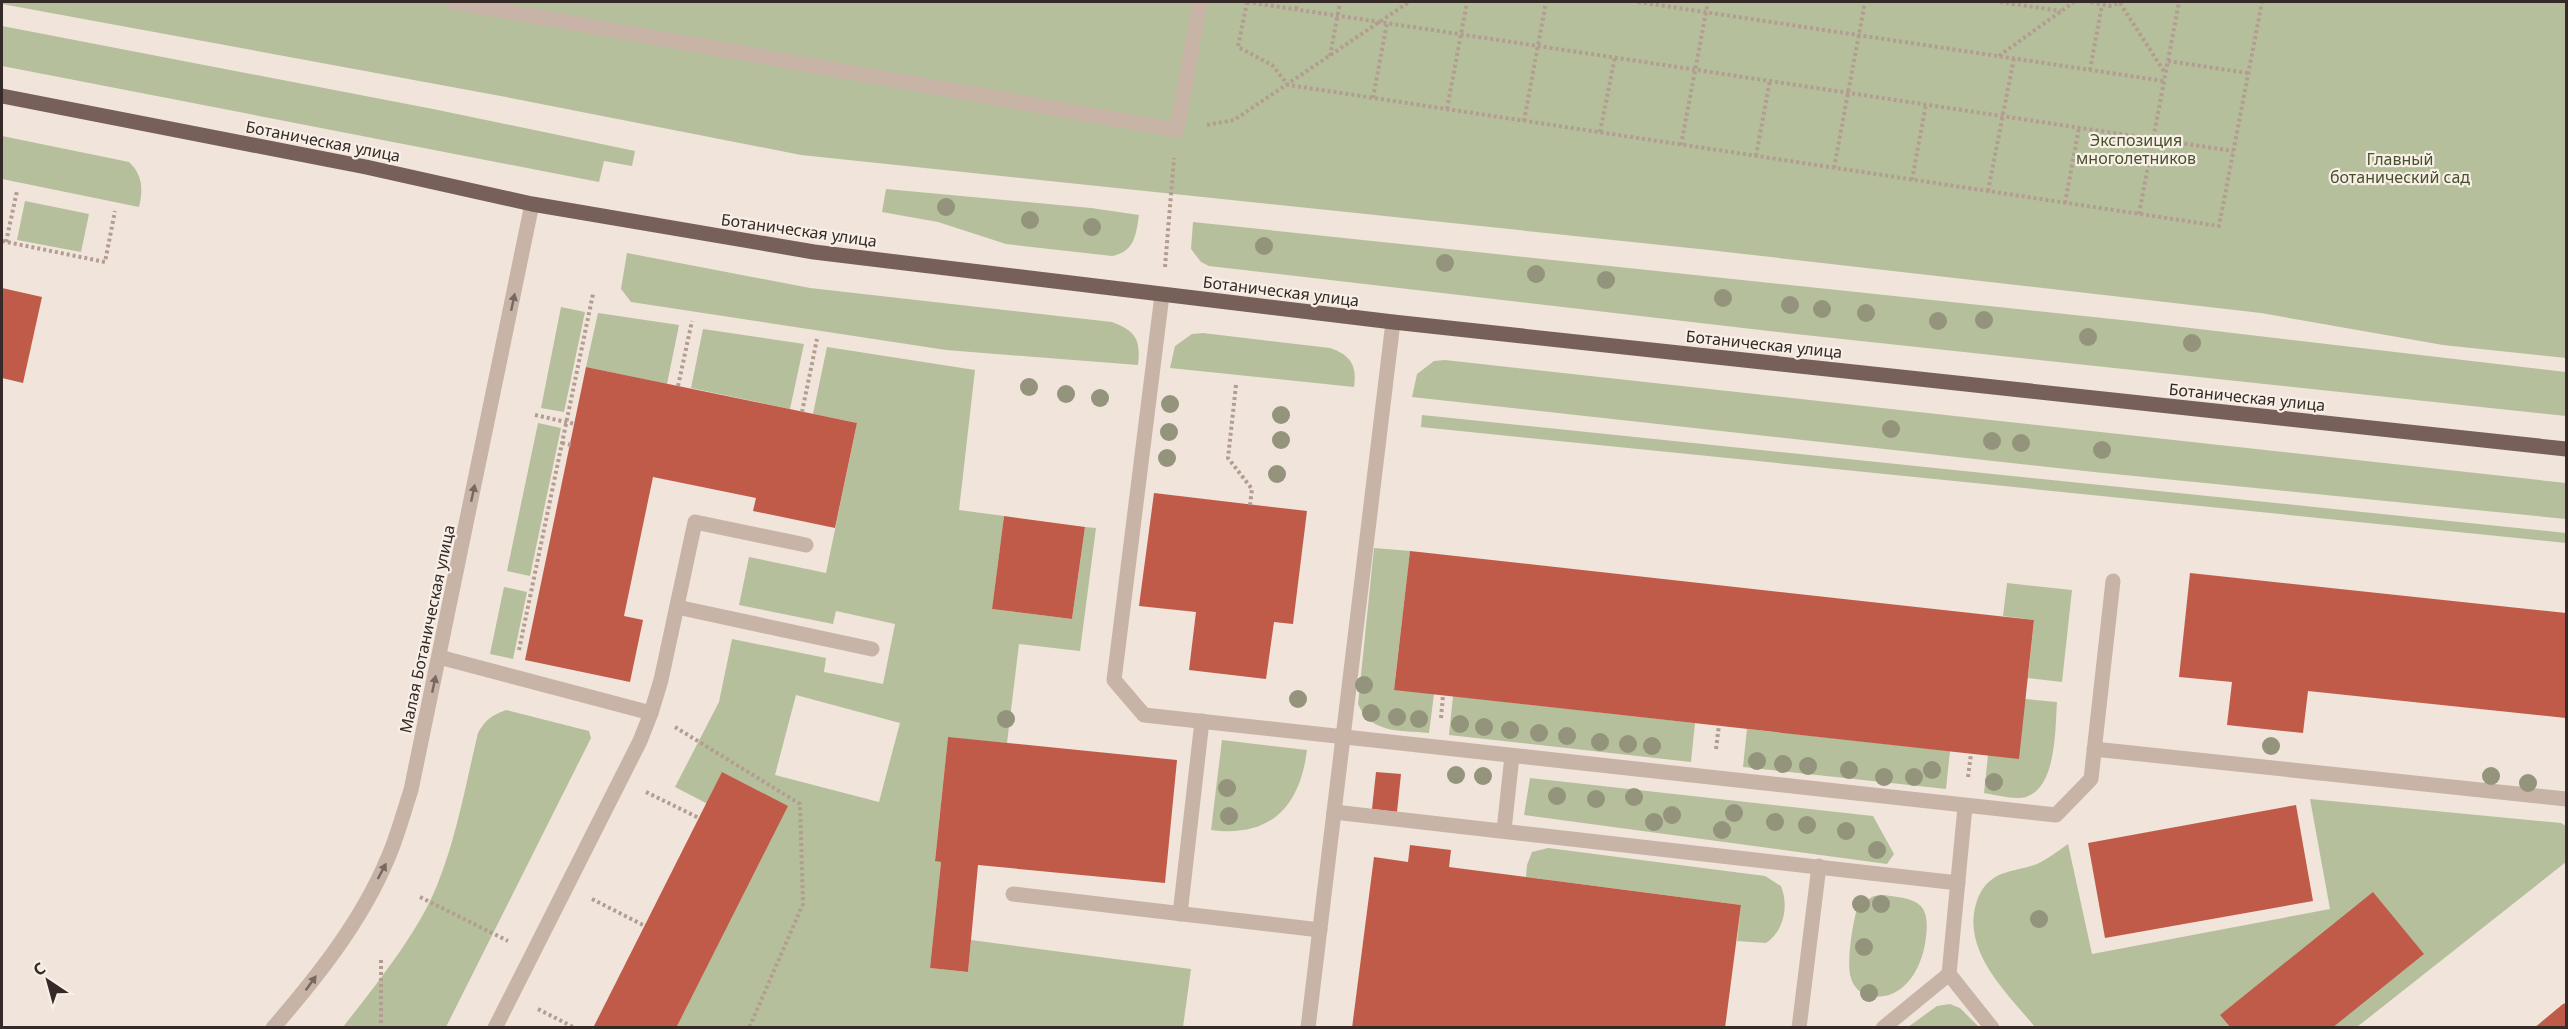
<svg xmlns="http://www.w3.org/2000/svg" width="2568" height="1029" font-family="'Noto Sans',sans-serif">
<rect width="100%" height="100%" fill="#f0e4db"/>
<g fill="#b6bf9b" fill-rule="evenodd">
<path d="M2 2H2566V358L2443 345 2261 313 1709 250 801 155 506 97 2 4Z"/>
<path d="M2 26 433 109 635 151 632 166 604 161 599 182 2 66Z"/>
<path d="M2 136 129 162C143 175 143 190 139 207L2 179Z"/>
<path d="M886 189 1091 208 1139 215C1136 234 1135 252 1112 256L1006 244 938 222 882 212Z"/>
<path d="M25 201 89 214 81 252 17 240Z"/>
<path d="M1193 222 2131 321 2566 372V416L1786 333 1209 266 1201 262 1191 249Z"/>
<path d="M627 253 810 288 1112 322C1136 331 1141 340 1138 365L946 350 631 302 621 289Z"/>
<path d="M561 307 585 312 564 412 541 408Z"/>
<path d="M598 313 679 325 667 384 586 367Z"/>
<path d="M703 329 804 344 790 409 691 388Z"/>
<path d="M1203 333 1330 348C1351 355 1357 366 1354 387L1170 368 1175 346 1192 334Z"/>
<path d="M827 347 975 370 959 510 1004 516 992 609 1072 619 1085 527 1096 528 1080 651 1019 644 1007 743 948 738 935 860 941 862 930 968 968 972 971 940 1191 969 1183 1027H676L706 803 675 787 719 702 732 639 826 658 824 672 883 684 895 624 836 611 833 624 739 605 749 557 826 573 857 423 813 414ZM796 695 900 723 879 802 775 775Z"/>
<path d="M1445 360 2566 483V519L2094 472 1412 397 1417 374 1434 361Z"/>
<path d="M1422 415 2566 533V543L1421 427Z"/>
<path d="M538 423 561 428 530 576 507 571Z"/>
<path d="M1374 548 1410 551 1394 689 1434 694 1429 733C1400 730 1371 734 1358 704Z"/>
<path d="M2007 583 2072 590 2062 682 2028 678 2034 620 2003 616Z"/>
<path d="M504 587 527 592 513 659 490 654Z"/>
<path d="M1453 696 1695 723 1691 762 1449 735Z"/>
<path d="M2025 699 2057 702C2055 728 2057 787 2026 797 2015 800 1996 795 1984 793L1988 755Z"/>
<path d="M506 710 585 730 589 731 591 738 446 1027H343C375 986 419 932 438 883 457 835 466 783 478 733 485 720 492 715 506 710Z"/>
<path d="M1747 729 1950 751 1946 789 1743 767Z"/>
<path d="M1222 740 1307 750C1300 806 1271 838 1211 830Z"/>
<path d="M1530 778 1873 816 1894 854 1887 864 1524 815Z"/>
<path d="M2310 799 2561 823 2566 826V862L2357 1027H2035C2008 994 1962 952 1976 904 1979 892 1986 882 1997 876 2010 870 2024 869 2037 864 2048 859 2058 851 2068 844L2092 954 2330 909Z"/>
<path d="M1548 848 1765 876 1781 886C1789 906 1784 931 1766 943L1737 941 1741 905 1526 877 1527 865 1532 852Z"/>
<path d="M1883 895C1914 899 1931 900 1926 937 1923 966 1905 1002 1870 996 1861 994 1853 987 1851 978 1846 963 1853 921 1858 905L1874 896Z"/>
<path d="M1950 1004 1960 1008 1979 1027H1908L1937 1006Z"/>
</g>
<g fill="#c05b49">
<path d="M2 288 42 297 23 383 2 378Z"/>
<path d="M586 367 857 423 835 528 753 511 756 498 653 477 624 616 643 620 630 682 525 660Z"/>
<path d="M1154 493 1307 511 1293 624 1274 622 1266 679 1189 670 1196 612 1139 606Z"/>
<path d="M1004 516 1085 527 1072 619 992 609Z"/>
<path d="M1410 551 2034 620 2019 759 1394 690Z"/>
<path d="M2190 573 2566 613V718L2308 691 2303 733 2227 725 2232 682 2179 677Z"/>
<path d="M948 737 1177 760 1165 883 978 865 968 972 930 968 941 862 935 861Z"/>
<path d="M722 772 788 806 676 1028H593Z"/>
<path d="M1376 772 1401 774 1397 812 1372 809Z"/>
<path d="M2296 805 2313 901 2105 938 2088 843Z"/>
<path d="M1410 845 1451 850 1449 867 1741 905 1725 1028H1352L1374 857 1408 862Z"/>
<path d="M2373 892 2424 954 2332 1028H2231L2220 1015Z"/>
<path d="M2566 1003V1028H2534L2563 1004Z"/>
</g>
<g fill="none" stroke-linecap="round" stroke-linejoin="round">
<g stroke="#b39d92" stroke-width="4" stroke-dasharray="3 3" stroke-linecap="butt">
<path d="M1247 2 1238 47 1272 65 1288 85 2219 226 2262 2"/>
<path d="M1247 2 2233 151"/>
<path d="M1638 2 2164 81"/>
<path d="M2000 2 2061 11"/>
<path d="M2091 2 2109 6 2122 2"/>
<path d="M2120 3 2165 73"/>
<path d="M1296 9 1298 2"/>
<path d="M1330 56 1340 2"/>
<path d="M1999 56 2074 2"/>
<path d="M2168 61 2248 73"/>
<path d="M2090 70 2102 5"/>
<path d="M1373 98 1387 23"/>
<path d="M1447 109 1467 2"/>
<path d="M1524 121 1546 2"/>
<path d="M1207 125 1234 120 1409 2"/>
<path d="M1600 132 1615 57"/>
<path d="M1681 145 1708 2"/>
<path d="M1756 156 1770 80"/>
<path d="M1834 168 1865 2"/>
<path d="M1912 180 1926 104"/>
<path d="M1988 191 2014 58"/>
<path d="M2065 203 2079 128"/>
<path d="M2139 214 2179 2"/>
<path d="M2 241 105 262 115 211"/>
<path d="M6 242 17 191"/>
<path d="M1165 267 1174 158"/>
<path d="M1236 385 1228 458 1252 489 1250 505"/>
<path d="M678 386 692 321"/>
<path d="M802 412 817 339"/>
<path d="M535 415 575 424"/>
<path d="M562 443 571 445"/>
<path d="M519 650 593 294"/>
<path d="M1441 718 1443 695"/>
<path d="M675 727 800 804 803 904 749 1028"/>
<path d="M1716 749 1719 725"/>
<path d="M1968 777 1971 754"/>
<path d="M646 792 699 818"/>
<path d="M420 897 508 941"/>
<path d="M592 899 645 926"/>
<path d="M381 960V1028"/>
<path d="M538 1009 575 1028"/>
</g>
<g stroke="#c8b3a7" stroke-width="15">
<path d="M453 2 1177 130 1200 2"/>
<path d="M1162 295 1114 680 1144 715 2056 815 2091 779 2113 581"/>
<path d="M677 607 872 649"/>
<path d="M439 657 651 713 640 741 495 1028"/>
<path d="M651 713 661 680 695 522 806 545"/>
<path d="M2094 749 2566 799"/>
<path d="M1334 812 1958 883"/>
<path d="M1504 830 1512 756"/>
<path d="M1013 894 1320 930"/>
<path d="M1180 914 1202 721"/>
<path d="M1949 974 1992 1028"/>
<path d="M273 1028C317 977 361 922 387 860 397 838 403 814 411 790L532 204"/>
<path d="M1308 1028 1393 322"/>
<path d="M1799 1028 1819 866"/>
<path d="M1883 1028 1949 974 1965 807"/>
</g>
<path stroke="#766059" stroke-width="15" d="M2 96 366 167 532 204 814 252 1393 322 2566 449"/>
</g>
<g fill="#93947b">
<circle cx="946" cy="207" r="9"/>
<circle cx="1030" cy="220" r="9"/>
<circle cx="1092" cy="227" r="9"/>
<circle cx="1264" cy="246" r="9"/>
<circle cx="1445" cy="263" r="9"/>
<circle cx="1536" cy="274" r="9"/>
<circle cx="1606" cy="280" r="9"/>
<circle cx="1723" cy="298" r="9"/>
<circle cx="1790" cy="305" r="9"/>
<circle cx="1822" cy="309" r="9"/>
<circle cx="1866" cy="313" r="9"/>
<circle cx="1984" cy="320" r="9"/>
<circle cx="1938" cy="321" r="9"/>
<circle cx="2088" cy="337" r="9"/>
<circle cx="2192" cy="343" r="9"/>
<circle cx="1029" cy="387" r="9"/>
<circle cx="1066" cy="394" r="9"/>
<circle cx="1100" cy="398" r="9"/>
<circle cx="1170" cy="404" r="9"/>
<circle cx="1281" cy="415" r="9"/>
<circle cx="1891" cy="429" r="9"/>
<circle cx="1169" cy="432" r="9"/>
<circle cx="1281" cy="440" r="9"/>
<circle cx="1992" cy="441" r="9"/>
<circle cx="2021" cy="443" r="9"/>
<circle cx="2102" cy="450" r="9"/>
<circle cx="1167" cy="458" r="9"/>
<circle cx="1277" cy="474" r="9"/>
<circle cx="1364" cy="685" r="9"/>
<circle cx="1298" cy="699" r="9"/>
<circle cx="1371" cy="713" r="9"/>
<circle cx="1397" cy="717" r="9"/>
<circle cx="1006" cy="719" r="9"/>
<circle cx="1419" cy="719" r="9"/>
<circle cx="1460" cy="724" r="9"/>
<circle cx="1484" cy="727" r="9"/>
<circle cx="1510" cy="730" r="9"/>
<circle cx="1539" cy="733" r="9"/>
<circle cx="1567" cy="736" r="9"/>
<circle cx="1600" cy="742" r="9"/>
<circle cx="1628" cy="744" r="9"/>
<circle cx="1652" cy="746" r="9"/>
<circle cx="2271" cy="746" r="9"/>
<circle cx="1757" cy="761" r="9"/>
<circle cx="1783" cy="764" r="9"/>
<circle cx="1808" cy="766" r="9"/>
<circle cx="1849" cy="770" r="9"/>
<circle cx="1932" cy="770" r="9"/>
<circle cx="1456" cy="775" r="9"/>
<circle cx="1483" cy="776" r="9"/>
<circle cx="2491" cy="776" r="9"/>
<circle cx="1884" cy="777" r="9"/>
<circle cx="1914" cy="777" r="9"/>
<circle cx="1994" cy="782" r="9"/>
<circle cx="2528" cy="783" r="9"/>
<circle cx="1227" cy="788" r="9"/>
<circle cx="1557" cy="796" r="9"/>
<circle cx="1634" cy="797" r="9"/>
<circle cx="1596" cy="799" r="9"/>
<circle cx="1734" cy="813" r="9"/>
<circle cx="1672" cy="815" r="9"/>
<circle cx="1229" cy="816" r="9"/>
<circle cx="1654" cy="822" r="9"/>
<circle cx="1775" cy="822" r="9"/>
<circle cx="1807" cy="825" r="9"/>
<circle cx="1722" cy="830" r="9"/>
<circle cx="1846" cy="831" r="9"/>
<circle cx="1877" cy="850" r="9"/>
<circle cx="1861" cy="904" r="9"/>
<circle cx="1881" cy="904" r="9"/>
<circle cx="2039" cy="919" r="9"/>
<circle cx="1864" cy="947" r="9"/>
<circle cx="1869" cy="993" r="9"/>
</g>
<defs><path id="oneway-solid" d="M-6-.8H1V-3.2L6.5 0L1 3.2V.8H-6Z" transform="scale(1.5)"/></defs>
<g fill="#776861">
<use href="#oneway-solid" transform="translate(513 302) rotate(-78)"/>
<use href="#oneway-solid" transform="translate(473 493) rotate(-78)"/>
<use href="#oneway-solid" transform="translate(434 684) rotate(-78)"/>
<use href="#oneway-solid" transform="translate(382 871) rotate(-62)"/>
<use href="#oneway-solid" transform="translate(311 983) rotate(-54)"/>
</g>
<g text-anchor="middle" stroke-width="4.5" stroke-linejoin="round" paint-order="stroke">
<g font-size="16" fill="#47522c" stroke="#f8efe7">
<text x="2136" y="146">Экспозиция<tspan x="2136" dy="18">многолетников</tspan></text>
<text x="2400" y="165">Главный<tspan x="2400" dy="18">ботанический сад</tspan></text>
</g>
<g font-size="16" fill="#352a27" stroke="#f8efe7">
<text transform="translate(323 141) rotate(11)" y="6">Ботаническая улица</text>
<text transform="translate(799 230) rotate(8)" y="6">Ботаническая улица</text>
<text transform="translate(1281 291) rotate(7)" y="6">Ботаническая улица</text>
<text transform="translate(1764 344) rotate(6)" y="6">Ботаническая улица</text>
<text transform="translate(2247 397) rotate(6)" y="6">Ботаническая улица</text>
<text transform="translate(427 629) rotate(-78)" y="6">Малая Ботаническая улица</text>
</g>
</g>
<rect width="2568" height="1029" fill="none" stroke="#352a27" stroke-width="6"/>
<g transform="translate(48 981) rotate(324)" stroke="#f8efe7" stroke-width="4.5" paint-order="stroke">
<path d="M0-4.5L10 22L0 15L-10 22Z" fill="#352a27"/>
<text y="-9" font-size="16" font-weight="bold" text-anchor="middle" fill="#352a27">С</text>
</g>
</svg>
